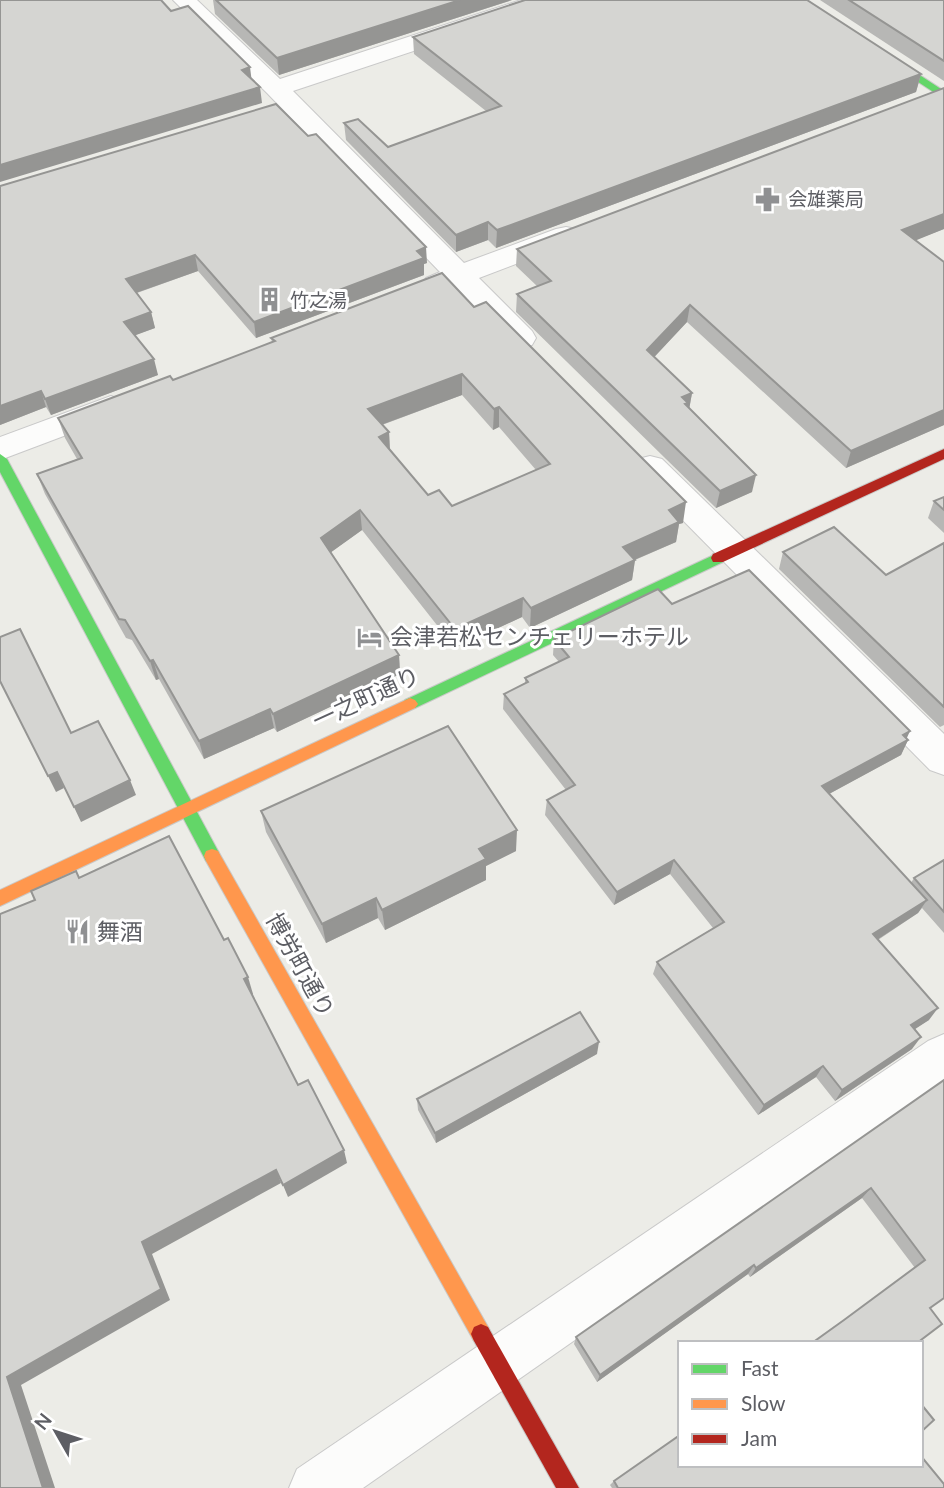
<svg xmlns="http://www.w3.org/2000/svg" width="944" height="1488" font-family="Lato,'Noto Sans JP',sans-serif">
<rect width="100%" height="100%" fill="#ecece7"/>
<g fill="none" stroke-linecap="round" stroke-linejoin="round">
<defs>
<g id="street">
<path d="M173 0H197L280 79 521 0H555L552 5 293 91 464 263 556 229 566 227 576 229 580 235 576 241 479 278 532 331 536 338 532 345 521 348 510 345 455 287 436 293 426 290 422 284 426 278 440 272 267 93Z"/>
<path d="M111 396 122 400 127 407 122 414 0 460V437Z"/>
<path d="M650 456 662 459 944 734V775L930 770 638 475 634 467 638 459Z"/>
<path d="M944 1034V1082L363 1488H289L297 1469 928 1041Z"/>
</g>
<g id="fast">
<path d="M794 0H805L944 91V99Z"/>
<path d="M0 454 7 459 218 851 220 856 218 861 212 863 206 861 0 472Z"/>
<path d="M718 553 723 554 725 558 723 562 415 708H405L402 704 405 700Z"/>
</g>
<g id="slow">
<path d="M410 698 415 700 418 704 415 708 0 906V890Z"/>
<path d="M212 849 218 851 488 1327 491 1334 488 1341 481 1344 474 1341 206 861 204 856 206 851Z"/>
</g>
<g id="jam">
<path d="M944 449V459L723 562H713L711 558 713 554Z"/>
<path d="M481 1324 488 1327 579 1488H556L474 1341 471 1334 474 1327Z"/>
</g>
</defs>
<use href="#street" stroke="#c9c9c9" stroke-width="2"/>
<use href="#fast" stroke="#c9c9c8" stroke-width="2"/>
<use href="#slow" stroke="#c9c9c8" stroke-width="2"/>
<use href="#jam" stroke="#c9c9c8" stroke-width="2"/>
<use href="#street" fill="#fcfcfb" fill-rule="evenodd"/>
<use href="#fast" fill="#63d668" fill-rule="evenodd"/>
<use href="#slow" fill="#ff974d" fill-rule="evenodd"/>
<use href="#jam" fill="#b3261e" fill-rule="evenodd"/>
</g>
<g fill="#b7b7b5" fill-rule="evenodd">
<path d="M213 0H512L279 75 215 14Z"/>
<path d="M820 0H944V81Z"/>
<path d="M413 37 921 74 916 92 496 248 488 240 456 252 346 140 344 123 388 147 486 111 414 54Z"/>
<path d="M944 88V229L915 240 944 262V425L846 468 687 322 654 357 692 393 689 409 752 492 716 508 516 312 517 294 537 286 516 266 517 249Z"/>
<path d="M0 186 427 263 424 264V275L256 338 198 271 137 293 151 312 155 328 135 335 158 375 51 415 46 407 0 425Z"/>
<path d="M442 273 683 523 679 524 676 542 635 560 632 580 530 628 522 617 455 648 362 530 331 552 399 655 400 674 277 732 274 728 204 759 159 679 156 680 132 640 126 638 45 494 37 474 77 459 65 438 58 418 173 380 272 342 271 338ZM462 395 493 430 499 427 536 470 452 506 428 495 390 450 389 432 382 425Z"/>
<path d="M944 497V533L928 518 934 501Z"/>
<path d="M944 543V725L940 727 779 569 783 552 886 575Z"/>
<path d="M672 604 908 740 901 755 829 794 911 883 914 878 944 860V933L922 908 918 913 878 940 929 1020 914 1029 912 1049 835 1101 816 1077 758 1115 653 974 657 962 713 928 670 874 614 905 545 815 547 800 566 790 503 709 504 694 525 683V678L559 662 553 655 554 639Z"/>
<path d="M261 811 516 851 486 866V880L385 930 378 918 326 943 266 832Z"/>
<path d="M597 1054 436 1143 418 1110 417 1099Z"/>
<path d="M944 1080V1299L844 1320 915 1268 862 1198 750 1277 748 1274 597 1382 574 1344 576 1337Z"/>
<path d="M614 1481 944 1488H612L610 1485Z"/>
</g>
<g fill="#959593">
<path d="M460 0H512L279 75 277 58Z"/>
<path d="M250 67 252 83 242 70Z"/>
<path d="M921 74 916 92 496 248 497 230Z"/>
<path d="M260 87 262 103 0 182V165Z"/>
<path d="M944 214V229L897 248 902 230Z"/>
<path d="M488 222V240L456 252V235Z"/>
<path d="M426 247 427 263 424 264V275L256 338 254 322Z"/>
<path d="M195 255 198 271 130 295 126 279Z"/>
<path d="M690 305 687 322 645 367 647 350Z"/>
<path d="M151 312 155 328 128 338 124 322Z"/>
<path d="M154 359 158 375 51 415 45 399Z"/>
<path d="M462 374V395L370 429 368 409Z"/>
<path d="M41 391 46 407 0 425V406Z"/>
<path d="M692 393 689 410 687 411 682 397Z"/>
<path d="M499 407V427L493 430 494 409Z"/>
<path d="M944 410V425L846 468 851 451Z"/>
<path d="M389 432 390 453 379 437Z"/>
<path d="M756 475 752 492 716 508 720 491Z"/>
<path d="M686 502 683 523 679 524 676 542 620 566 623 547 669 510Z"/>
<path d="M360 510 362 530 323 558 321 538Z"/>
<path d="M635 560 632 580 530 628 531 608Z"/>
<path d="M523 598 522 617 455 648V629Z"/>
<path d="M399 655 400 674 277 732 273 714Z"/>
<path d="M153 660 159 679 156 680 150 661Z"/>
<path d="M270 709 274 728 204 759 199 741Z"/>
<path d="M910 731 905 742 908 740 901 755 816 801 822 786Z"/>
<path d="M57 772 64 788 56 792 48 776Z"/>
<path d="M130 780 136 795 81 822 74 807Z"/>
<path d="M517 830 516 851 486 866V880L385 930 382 910 479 849Z"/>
<path d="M674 860 670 874 614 905 617 892Z"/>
<path d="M376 898 378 918 326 943 322 924Z"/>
<path d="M927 900 918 913 866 947 873 934Z"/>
<path d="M248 977 253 994 250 996 244 979Z"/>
<path d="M938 1008 929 1020 903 1037 911 1025Z"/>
<path d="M921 1037 912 1049 835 1101 842 1090Z"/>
<path d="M599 1042 597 1054 436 1143 435 1133Z"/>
<path d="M823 1066 816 1077 758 1115 764 1105Z"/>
<path d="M344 1150 347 1163 288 1197 283 1185Z"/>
<path d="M276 1170 281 1183 152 1254 170 1300 21 1385 55 1488H43L7 1377 142 1242Z"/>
<path d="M871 1188 862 1198 750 1277 756 1268Z"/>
<path d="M754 1265 748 1274 597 1382 600 1375Z"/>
</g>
<g fill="#d5d5d2" stroke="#959593" stroke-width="2" fill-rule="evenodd">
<path d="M0 0H161L171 11 188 6 250 67 242 70 260 87 0 165Z"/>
<path d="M216 0H460L277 58Z"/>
<path d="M525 0H807L921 74 497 230 488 222 456 235 344 123 358 119 388 147 501 106 413 37Z"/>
<path d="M849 0H944V61Z"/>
<path d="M944 88V214L902 230 944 262V410L851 451 690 305 647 350 692 393 682 397 688 403 685 404 756 475 720 491 517 294 551 281 517 249Z"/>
<path d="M276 104 308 136 316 134 426 247 417 251 424 258 254 322 195 255 126 279 151 312 124 322 154 359 45 399 41 391 0 406V186Z"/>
<path d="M442 273 474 307 486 302 686 502 669 510 679 522 623 547 635 560 531 608 523 598 455 629 360 510 321 538 399 655 273 714 270 709 199 741 153 660 150 661 125 620 119 619 37 474 82 458 58 418 170 376 173 380 275 341 271 338ZM462 374 494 409 499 407 550 464 452 506 439 490 428 495 379 437 389 432 368 409Z"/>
<path d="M944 497V510L934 501Z"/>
<path d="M834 527 886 575 944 543V707L783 552Z"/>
<path d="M749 570 910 731 903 735 908 740 822 786 927 900 873 934 938 1008 911 1025 921 1037 842 1090 823 1066 764 1105 657 962 724 922 674 860 617 892 547 800 575 785 504 694 528 682 525 678 569 657 554 639 658 589 672 604Z"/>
<path d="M20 629 71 733 98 721 130 780 74 807 57 772 48 776 0 681V637Z"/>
<path d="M448 726 517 830 479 849 486 859 382 910 376 898 322 924 261 811Z"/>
<path d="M169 836 224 940 228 938 248 977 244 979 298 1085 308 1080 344 1150 283 1185 276 1170 142 1242 161 1289 7 1377 43 1488H0V914L35 900 31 891 76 871 79 878Z"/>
<path d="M944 860V912L914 878Z"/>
<path d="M580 1012 599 1042 435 1133 417 1099Z"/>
<path d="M944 1080V1298L930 1308 942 1324 917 1343H812L844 1320 925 1260 871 1188 756 1268 754 1265 600 1375 576 1337Z"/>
<path d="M921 1404 934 1420 921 1432Z"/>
<path d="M680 1435V1465H921V1456L944 1484V1488H618L614 1481Z"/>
</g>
<defs>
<symbol id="pharmacy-bare" viewBox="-9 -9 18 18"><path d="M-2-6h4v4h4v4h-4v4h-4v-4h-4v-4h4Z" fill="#8f9092" stroke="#fff" stroke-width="2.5" paint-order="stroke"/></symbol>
<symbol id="building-bare" viewBox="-9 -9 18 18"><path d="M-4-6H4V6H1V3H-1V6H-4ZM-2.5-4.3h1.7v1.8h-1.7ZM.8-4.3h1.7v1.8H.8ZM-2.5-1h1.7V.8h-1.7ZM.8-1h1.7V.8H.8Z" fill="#8f9092" stroke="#fff" stroke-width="2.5" paint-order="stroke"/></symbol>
<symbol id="hotel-bare" viewBox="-9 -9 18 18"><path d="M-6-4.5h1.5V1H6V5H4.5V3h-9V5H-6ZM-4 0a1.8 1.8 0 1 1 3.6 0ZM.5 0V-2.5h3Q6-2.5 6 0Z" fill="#8f9092" stroke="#fff" stroke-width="2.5" paint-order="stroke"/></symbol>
<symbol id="restaurant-bare" viewBox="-9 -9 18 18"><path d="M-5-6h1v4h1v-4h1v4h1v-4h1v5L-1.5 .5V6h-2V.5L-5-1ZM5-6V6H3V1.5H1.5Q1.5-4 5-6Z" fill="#8f9092" stroke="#fff" stroke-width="2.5" paint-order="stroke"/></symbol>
</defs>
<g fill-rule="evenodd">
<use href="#pharmacy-bare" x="750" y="182" width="35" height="35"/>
<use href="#building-bare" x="252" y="282" width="35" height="35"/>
<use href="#hotel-bare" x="352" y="620" width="35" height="35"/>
<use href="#restaurant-bare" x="60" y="914" width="35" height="35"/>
</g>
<g text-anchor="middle" stroke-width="6" stroke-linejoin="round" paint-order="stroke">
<g font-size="19" fill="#5d5e64" stroke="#fff" text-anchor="start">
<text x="788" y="206">会雄薬局</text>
<text x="290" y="307">竹之湯</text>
</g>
<g font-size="23" fill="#5d5e64" stroke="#fff" text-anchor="start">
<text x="390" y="645">会津若松センチェリーホテル</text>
<text x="97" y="940">舞酒</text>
</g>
<g font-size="23" fill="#5d5e64" stroke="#fff">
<text transform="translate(366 698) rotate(-25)" y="8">一之町通り</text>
<text transform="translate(300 965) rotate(61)" y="8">博労町通り</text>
</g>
</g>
<rect x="678" y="1341" width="245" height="126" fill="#ffffff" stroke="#bebfc1" stroke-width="2"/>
<rect x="692" y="1364" width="35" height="10" fill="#63d668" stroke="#bebfc1" stroke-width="2"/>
<text x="741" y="1376" font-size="21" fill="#5d5e64">Fast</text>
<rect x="692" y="1399" width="35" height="10" fill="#ff974d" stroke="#bebfc1" stroke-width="2"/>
<text x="741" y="1411" font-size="21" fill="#5d5e64">Slow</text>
<rect x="692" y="1434" width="35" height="10" fill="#b3261e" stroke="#bebfc1" stroke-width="2"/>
<text x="741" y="1446" font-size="21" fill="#5d5e64">Jam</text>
<g transform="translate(56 1432) rotate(309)" stroke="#ffffff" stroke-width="5" paint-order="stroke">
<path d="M0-5L12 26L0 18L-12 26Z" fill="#5d5e64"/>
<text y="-10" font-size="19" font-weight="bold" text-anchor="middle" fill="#5d5e64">N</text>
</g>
</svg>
